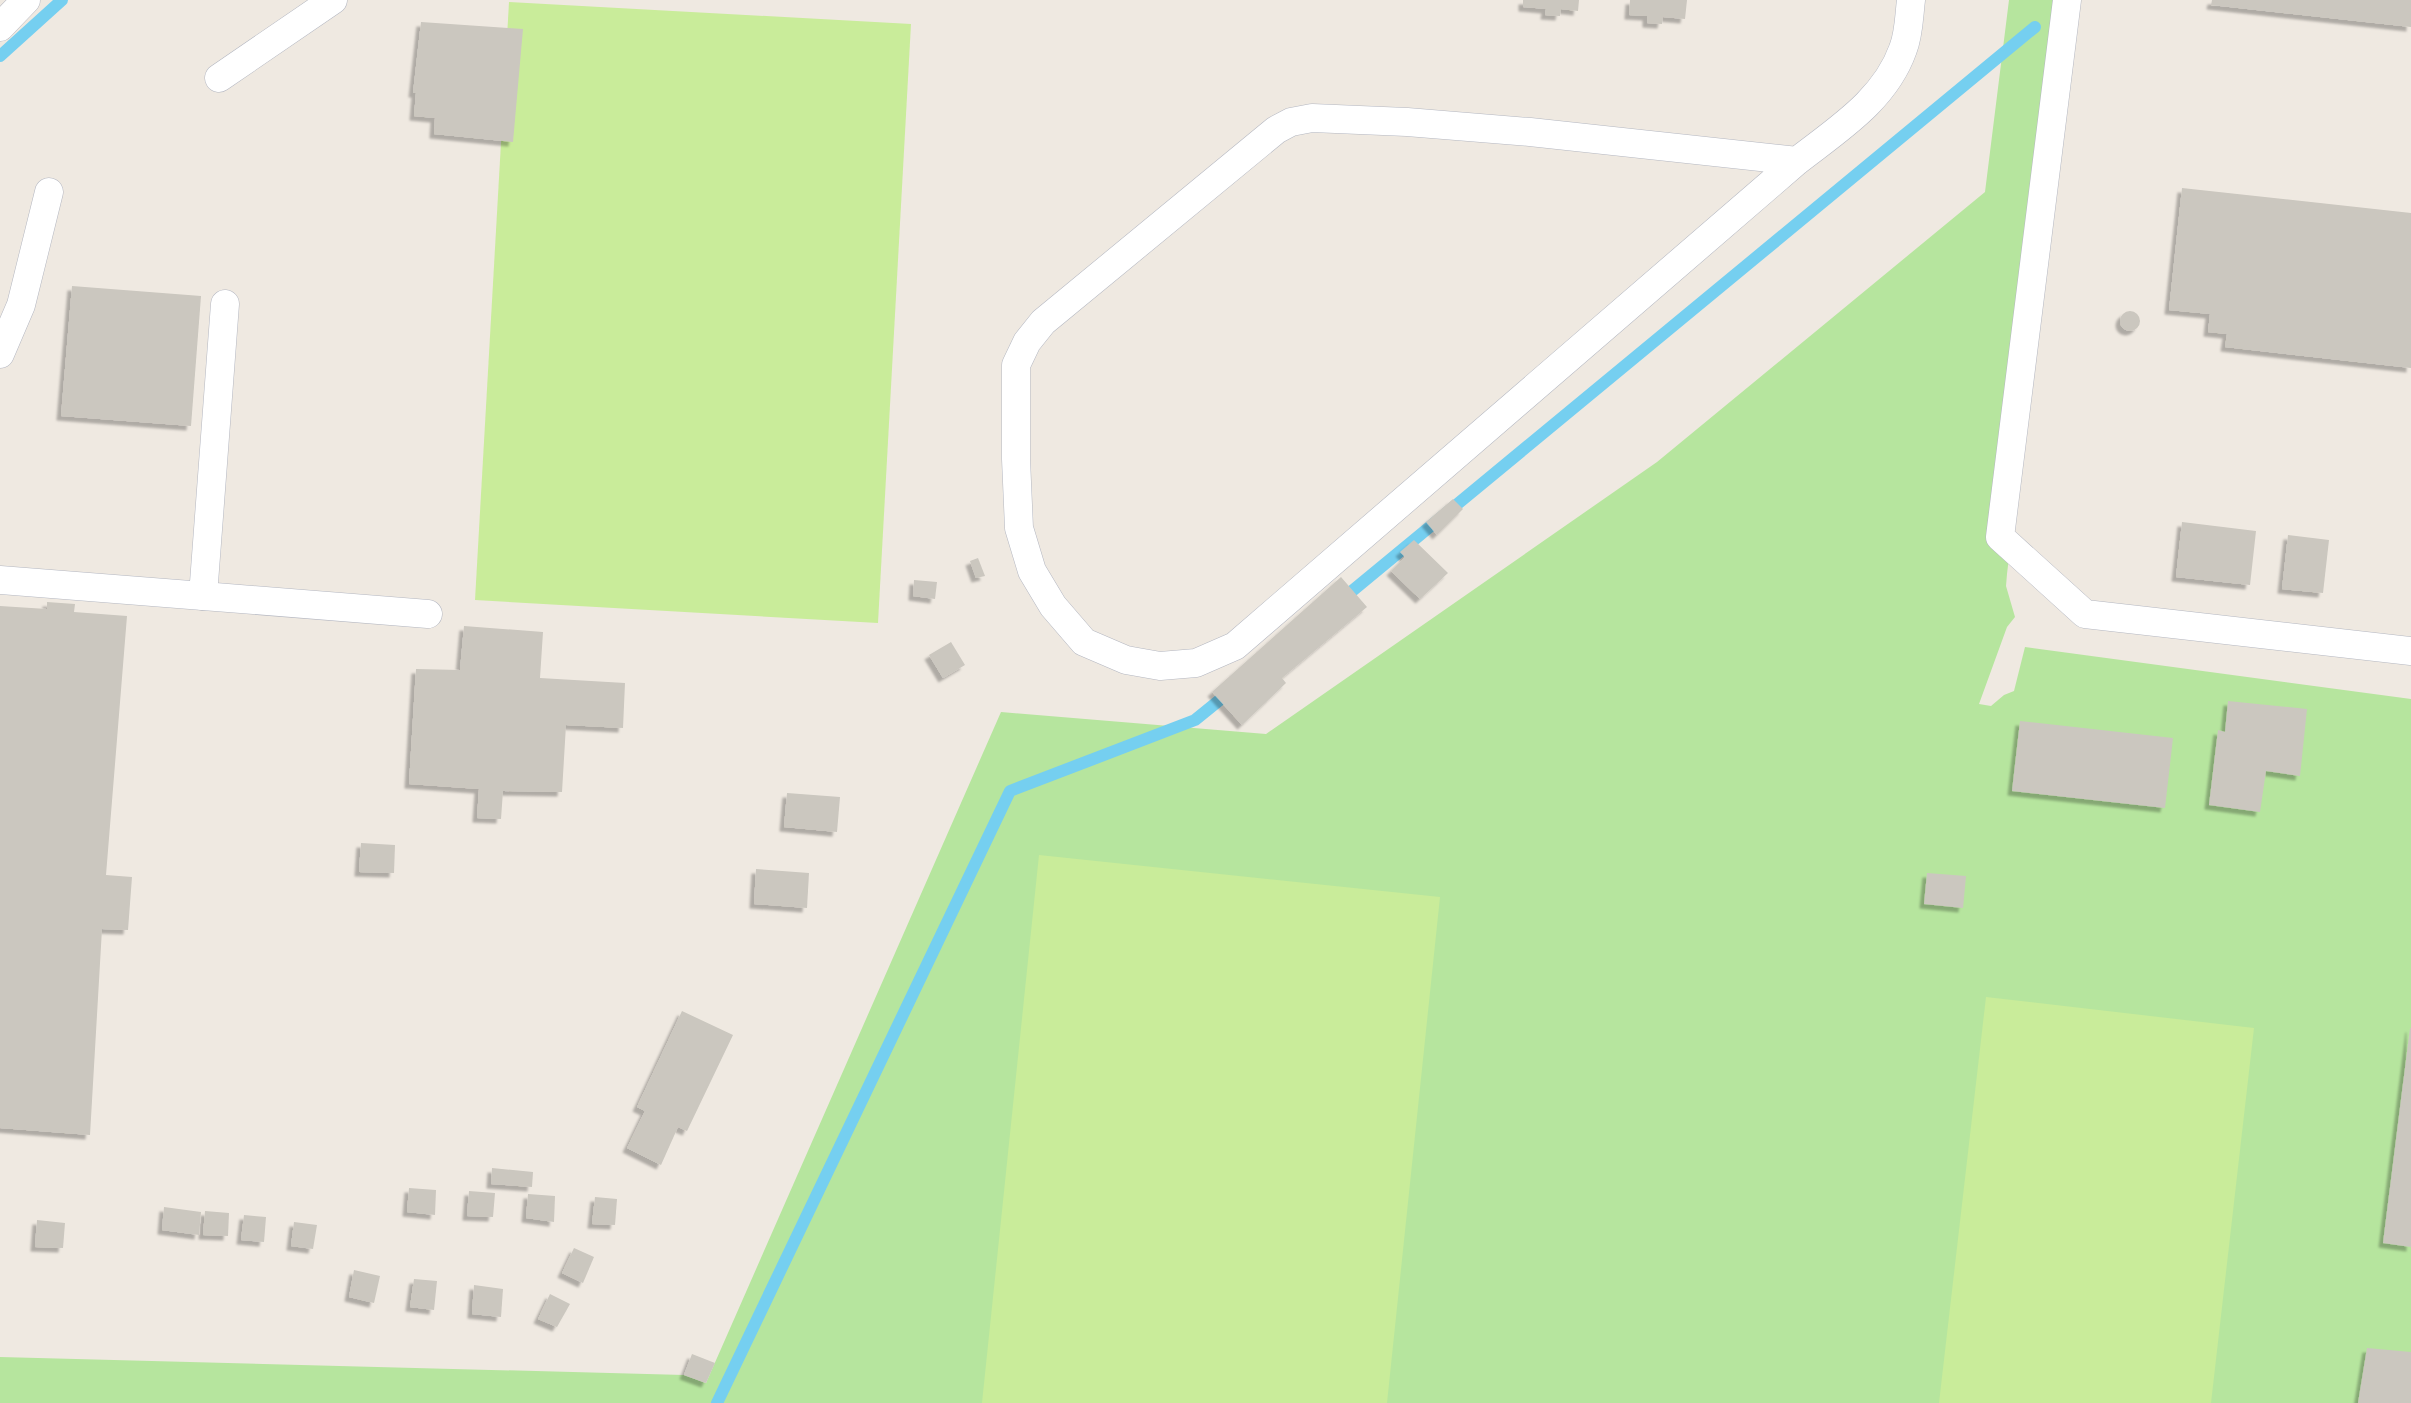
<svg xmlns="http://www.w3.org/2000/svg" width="2411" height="1403" font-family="'Space Grotesk',sans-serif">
<defs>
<filter id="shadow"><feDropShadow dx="-4.5" dy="4.5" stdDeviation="1" flood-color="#0004"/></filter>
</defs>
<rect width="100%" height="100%" fill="#efe9e1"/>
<path fill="#b6e59e" d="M2009 0H2075L2007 574 2006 586 2015 617 2007 627 1979 704 1991 706 2004 695 2014 691 2025 647 2411 699V1403H0V1357L684 1375 706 1383 1001 712 1266 734 1657 462 1985 192Z"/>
<g fill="#c9ec9a">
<path d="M509 2 911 24 878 623 475 600Z"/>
<path d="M1039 855 1440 897 1387 1403H982Z"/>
<path d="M1986 997 2254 1028 2211 1403H1939Z"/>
</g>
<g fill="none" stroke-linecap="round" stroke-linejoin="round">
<g stroke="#75cff0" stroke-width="12">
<path d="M0 56 62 0"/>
<path d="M1340 601 2035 27"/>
<path d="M717 1403 1010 791 1195 720 1232 690"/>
</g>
</g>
<g fill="#cbc7bf" filter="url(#shadow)">
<path d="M1523 0H1579L1578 11 1561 9 1560 16 1545 15 1546 9 1523 7Z"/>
<path d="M1630 0H1687L1685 19 1663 17 1662 24 1647 23V16L1629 15Z"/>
<path d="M2212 0H2411V27L2211 5Z"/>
<path d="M421 22 523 29 513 142 434 134 435 118 414 116 416 93H413Z"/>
<path d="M2182 188 2411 213V368L2225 347 2227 334 2208 332 2210 314 2169 310Z"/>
<path d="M72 286 201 296 191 426 61 416Z"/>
<circle cx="2130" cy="321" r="10"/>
<path d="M1453 499 1463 509 1437 535 1426 522Z"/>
<path d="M2182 522 2256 531 2250 585 2176 577Z"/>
<path d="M2288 535 2329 540 2323 593 2282 589Z"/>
<path d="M1414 540 1448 573 1420 599 1391 571 1405 557 1400 552Z"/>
<path d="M978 558 985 576 976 578 970 561Z"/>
<path d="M1341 577 1367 607 1282 678 1286 683 1242 725 1212 692Z"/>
<path d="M914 580 937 582 935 599 913 596Z"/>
<path d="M47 602 75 604 74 612 127 616 106 875 132 877 128 930 102 929 90 1135 0 1128V606L47 609Z"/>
<path d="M464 626 543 632 540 678 625 683 623 728 566 725 562 792 503 791 501 819 477 818 479 789 409 784 416 669 460 670Z"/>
<path d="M951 642 965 665 943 678 929 655Z"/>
<path d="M2228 701 2307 709 2300 776 2266 771 2260 812 2209 805 2218 730 2225 732Z"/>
<path d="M2020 721 2173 738 2165 808 2012 791Z"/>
<path d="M787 793 840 797 837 832 784 827Z"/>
<path d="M361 843 395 845 394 873 359 872Z"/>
<path d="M756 869 809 873 807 908 754 904Z"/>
<path d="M1927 873 1966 876 1963 908 1924 904Z"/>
<path d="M682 1011 733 1035 687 1131 678 1127 661 1165 627 1148 645 1111 637 1107Z"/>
<path d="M2410 1028H2411V1247L2383 1243Z"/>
<path d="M492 1168 533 1172 532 1187 491 1184Z"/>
<path d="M409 1188 436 1190 435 1215 407 1212Z"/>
<path d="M469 1191 495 1193 493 1217 467 1216Z"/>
<path d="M528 1194 555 1196 554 1222 526 1218Z"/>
<path d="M595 1197 617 1199 615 1225 592 1224Z"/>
<path d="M164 1207 201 1212 199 1235 162 1230Z"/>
<path d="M205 1211 229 1213 228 1236 203 1235Z"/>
<path d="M244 1215 266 1217 264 1242 241 1240Z"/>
<path d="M37 1220 65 1223 63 1248 35 1247Z"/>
<path d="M294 1222 317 1225 313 1249 291 1246Z"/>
<path d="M574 1248 594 1257 583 1283 562 1273Z"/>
<path d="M354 1270 380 1276 374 1303 349 1297Z"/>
<path d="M414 1279 437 1281 434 1310 410 1307Z"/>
<path d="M474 1285 503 1289 501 1317 472 1314Z"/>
<path d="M550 1294 570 1304 557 1327 538 1319Z"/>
<path d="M2367 1348 2411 1352V1403H2358Z"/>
<path d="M692 1354 715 1363 706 1383 684 1375Z"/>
</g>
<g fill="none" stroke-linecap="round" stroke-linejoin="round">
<defs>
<g id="minor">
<path d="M2067 0 2000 537 2085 614 2411 651"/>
<path d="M0 27 26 0"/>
<path d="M219 78 333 0"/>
<path d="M1797 161 1530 132 1407 122 1312 118 1291 122 1276 130 1043 322 1027 342 1016 365V459L1019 528 1032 571 1053 606 1084 642 1126 660 1160 666 1196 663 1235 646 1797 161C1838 129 1885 100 1903 49 1909 34 1909 16 1911 0"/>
<path d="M0 354 21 305 49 192"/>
<path d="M0 580 203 596 225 304"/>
<path d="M203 596 428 614"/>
</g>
</defs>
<use href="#minor" stroke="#b4b7c1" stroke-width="29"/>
<use href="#minor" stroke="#fff" stroke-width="28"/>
</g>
</svg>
